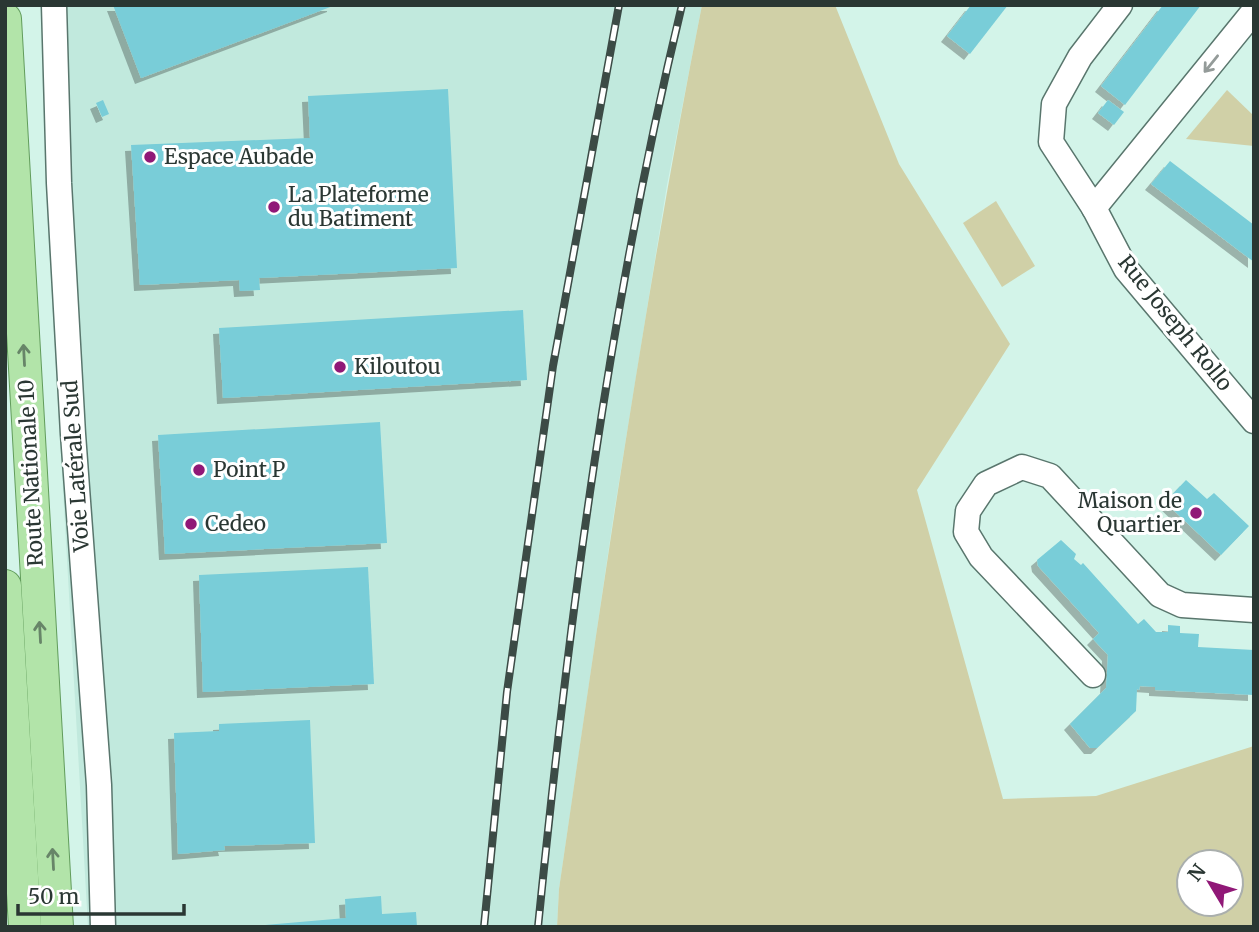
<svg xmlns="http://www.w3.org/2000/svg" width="1259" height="932" font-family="Merriweather,serif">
<defs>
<filter id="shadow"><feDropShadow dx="-6" dy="6" stdDeviation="0" flood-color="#0004"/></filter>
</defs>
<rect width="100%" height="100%" fill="#d3f4e9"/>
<path fill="#c1e9dd" d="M41 5H702L667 185 614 513 559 889 557 927H88L48 227Z"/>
<g fill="#d0d0a7" fill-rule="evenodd">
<path d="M702 5H835L899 164 1010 344 917 490 1003 799 1096 796 1254 746V927H557L559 889C602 593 644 298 702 5ZM1231 862V904H1189V862Z"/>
<path d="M1227 90 1254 116V146L1186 139Z"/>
<path d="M996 201 1035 266 1002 287 963 223Z"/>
</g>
<g fill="#79cdd8" filter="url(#shadow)">
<path d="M113 5H333V6L141 78Z"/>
<path d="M971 5H1008L970 54 947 36Z"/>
<path d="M1163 5H1201L1125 105 1101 86Z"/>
<path d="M448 89 457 268 259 278 260 290 240 291 239 280 140 285 131 145 310 138 308 96Z"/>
<path d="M103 100 109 114 102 117 96 103Z"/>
<path d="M1108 100 1124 112 1114 125 1098 113Z"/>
<path d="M1170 161 1254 225V262L1151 184Z"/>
<path d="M523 310 527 380 223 398 219 328Z"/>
<path d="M380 422 387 543 165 554 158 435Z"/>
<path d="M1186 480 1207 499 1214 493 1249 526 1221 555 1165 502Z"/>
<path d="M1061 540 1076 554 1074 559 1081 565 1083 563 1138 624 1144 619 1156 632H1168V625L1180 626V633L1199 634 1198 647 1254 650V695L1155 690V687L1140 686 1139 690 1137 689 1136 711 1097 748H1090L1070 724 1106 688 1108 655 1093 639 1099 633 1038 566 1037 560Z"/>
<path d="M368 567 374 684 203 692 199 575Z"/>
<path d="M310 720 315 843 224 846 225 850 178 854 174 733 219 731V724Z"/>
<path d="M381 896 382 914 416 912 417 927H265V925L346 918 345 899Z"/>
</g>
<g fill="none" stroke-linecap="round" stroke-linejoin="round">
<defs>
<g id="minor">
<path d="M54 5 59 183 73 434 99 785 103 927"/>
<path d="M1120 5 1080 57 1054 104 1051 142 1094 208 1126 269 1254 421"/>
<path d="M1094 208 1254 11"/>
<path d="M1093 675 981 557 966 532 968 511 986 484 1022 467 1050 476 1160 595 1182 605 1254 610"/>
</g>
<g id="major">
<path d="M5 19 57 927"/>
<path d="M5 586 25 927"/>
</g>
</defs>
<use href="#minor" stroke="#59766d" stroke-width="27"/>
<use href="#major" stroke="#619c5b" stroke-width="34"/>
<use href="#minor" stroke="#fff" stroke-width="24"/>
<use href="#major" stroke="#b2e4a9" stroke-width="32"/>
<defs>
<g id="rail">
<path d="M484 927 507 692 553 366 619 5"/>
<path d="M538 927C569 618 609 307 682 5"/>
</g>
</defs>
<use href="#rail" stroke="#3c4b46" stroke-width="8"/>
<use href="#rail" stroke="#fff" stroke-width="5" stroke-dasharray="16" stroke-linecap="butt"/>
</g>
<defs><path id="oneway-shaft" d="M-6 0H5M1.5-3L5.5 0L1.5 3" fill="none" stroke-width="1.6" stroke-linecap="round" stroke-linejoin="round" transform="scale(1.75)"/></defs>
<use stroke="#949b99" href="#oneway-shaft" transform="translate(1211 64) rotate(129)"/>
<g stroke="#678568">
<use href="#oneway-shaft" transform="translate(24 355) rotate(-93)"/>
<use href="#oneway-shaft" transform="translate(40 632) rotate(-93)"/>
<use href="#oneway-shaft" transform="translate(53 859) rotate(-93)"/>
</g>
<g fill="#901877" stroke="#fff" stroke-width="2.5">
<circle cx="150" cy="157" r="7"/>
<circle cx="274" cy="207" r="7"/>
<circle cx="340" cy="367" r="7"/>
<circle cx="199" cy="470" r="7"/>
<circle cx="1196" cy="513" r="7"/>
<circle cx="191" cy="524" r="7"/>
</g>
<g text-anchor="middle" stroke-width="6" stroke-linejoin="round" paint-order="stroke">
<g font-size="21" fill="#2a3733" stroke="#fff" text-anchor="start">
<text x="164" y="164">Espace Aubade</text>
<text x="288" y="202">La Plateforme<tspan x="288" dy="24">du Batiment</tspan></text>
<text x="354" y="374">Kiloutou</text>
<text x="213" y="477">Point P</text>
<text x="1182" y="508" text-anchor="end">Maison de<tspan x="1182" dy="24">Quartier</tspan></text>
<text x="205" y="531">Cedeo</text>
</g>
<g font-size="21" fill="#2a3733" stroke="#fff">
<text transform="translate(1175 323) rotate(51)" y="7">Rue Joseph Rollo</text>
<text transform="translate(76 466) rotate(-94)" y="7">Voie Latérale Sud</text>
<text transform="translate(31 473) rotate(-93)" y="7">Route Nationale 10</text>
</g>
</g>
<rect width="1259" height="932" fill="none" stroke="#2a3733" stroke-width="14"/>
<g transform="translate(1210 883) rotate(308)"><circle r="33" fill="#ffffff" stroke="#aaafad" stroke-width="2"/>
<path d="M0-5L12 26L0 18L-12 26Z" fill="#901877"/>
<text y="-10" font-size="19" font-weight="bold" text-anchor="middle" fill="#2a3733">N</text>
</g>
<path d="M18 904v10h166v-10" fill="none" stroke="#2a3733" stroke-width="3.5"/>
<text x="28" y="904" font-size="21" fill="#2a3733" stroke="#ffffff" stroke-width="5" paint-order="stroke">50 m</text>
</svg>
